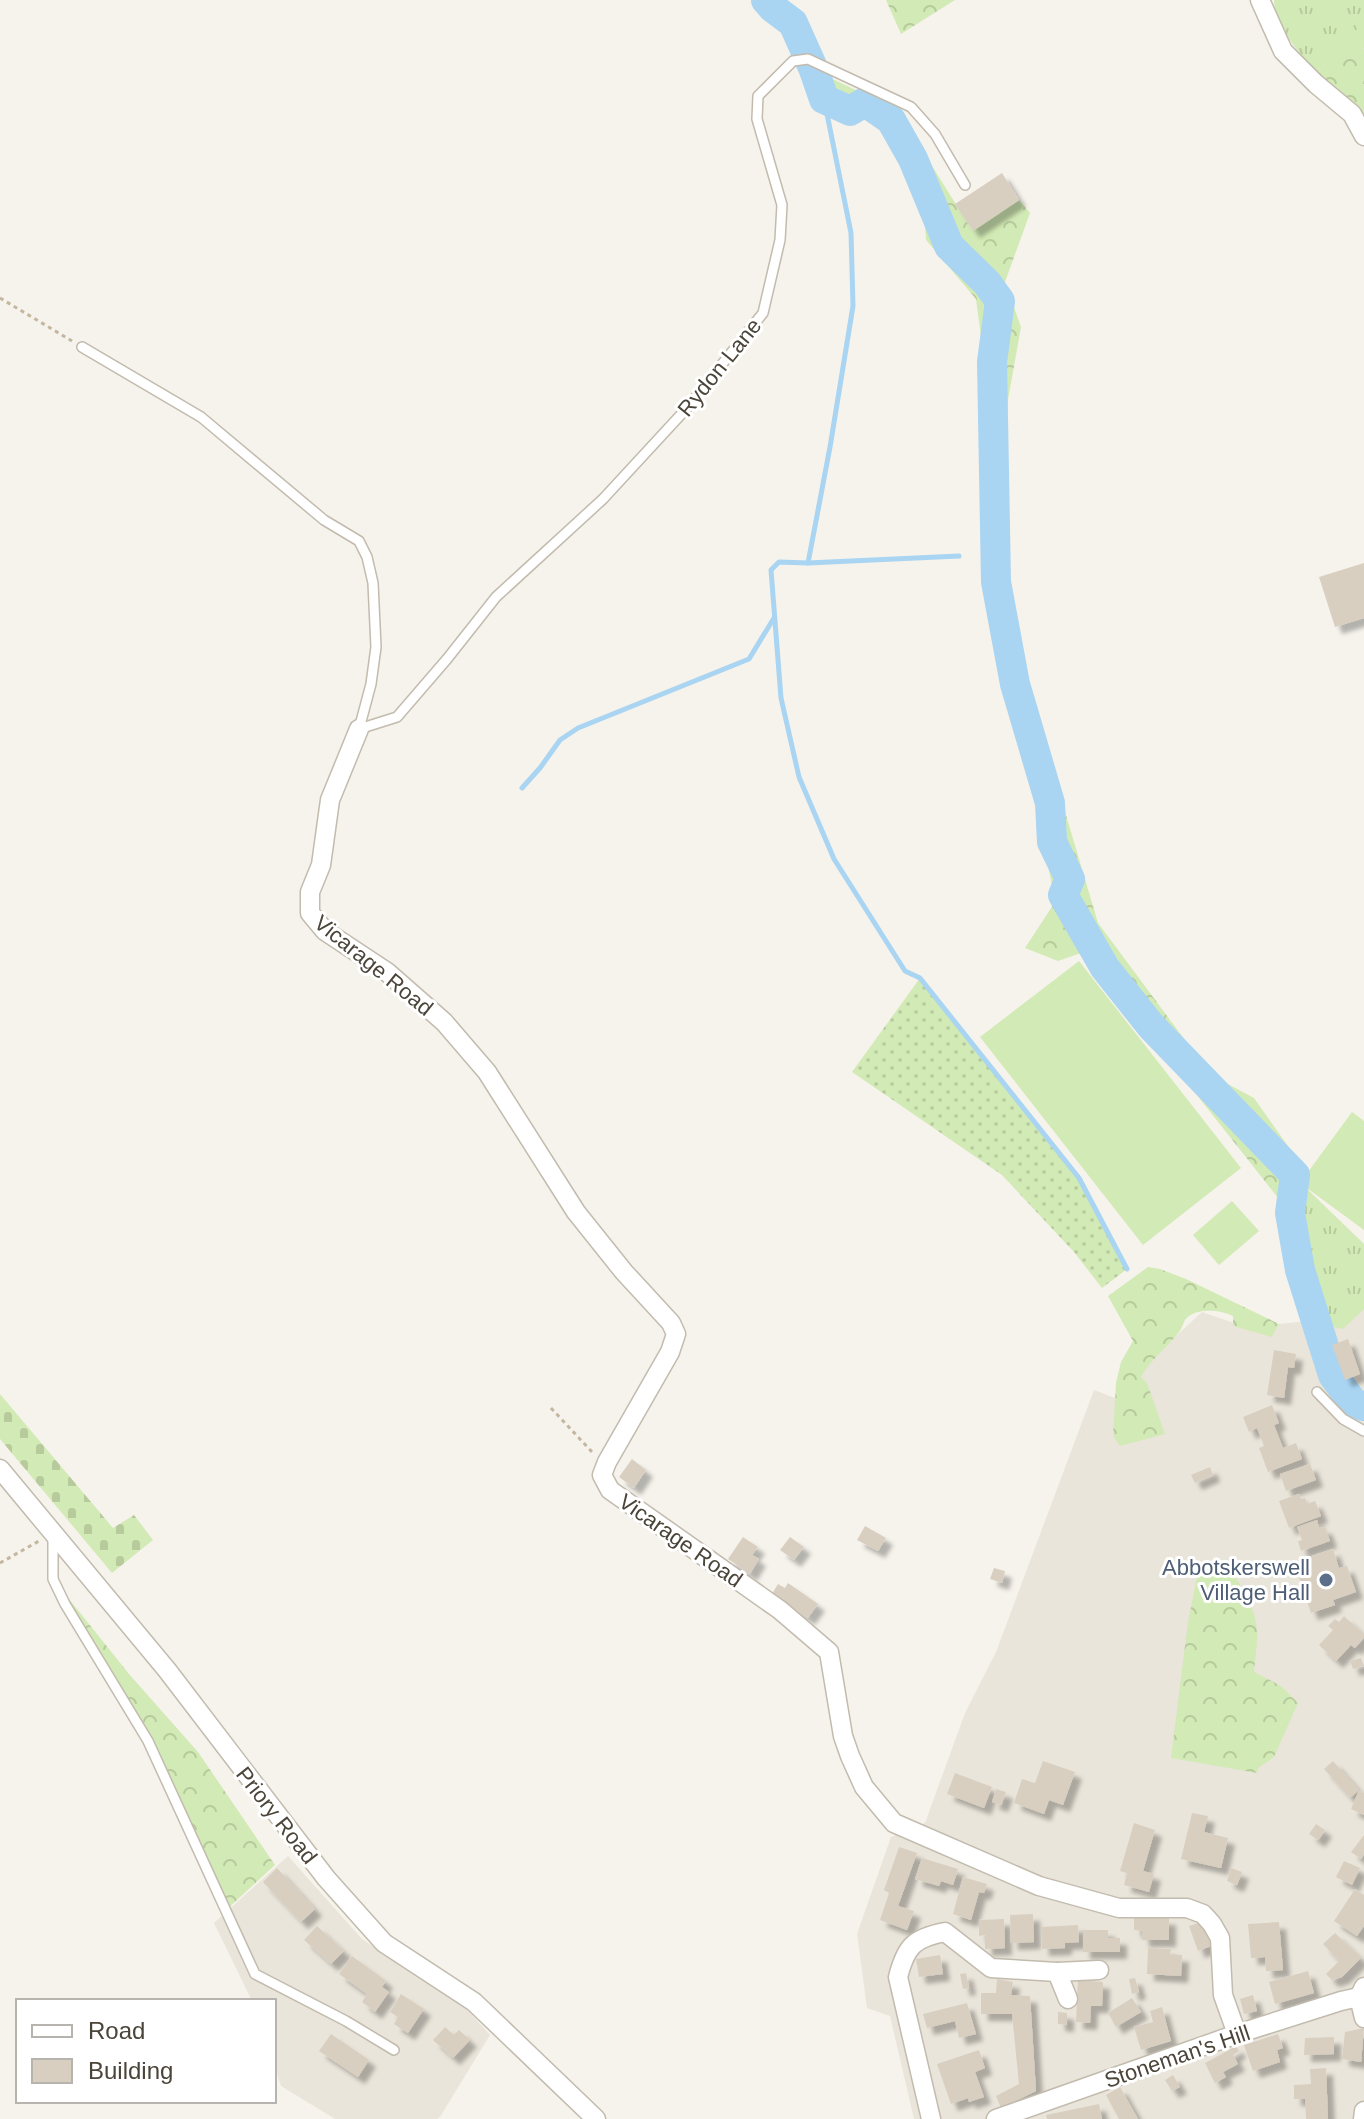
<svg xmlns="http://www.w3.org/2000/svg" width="1364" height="2119" font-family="Arial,sans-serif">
<defs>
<pattern id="grass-tufts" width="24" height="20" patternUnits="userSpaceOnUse" patternTransform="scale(2)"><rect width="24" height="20" fill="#d2eab5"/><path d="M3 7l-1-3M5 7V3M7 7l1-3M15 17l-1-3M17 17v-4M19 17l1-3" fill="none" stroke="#b6ca9c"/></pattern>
<pattern id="forest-crowns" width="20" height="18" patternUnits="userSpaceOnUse" patternTransform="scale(2)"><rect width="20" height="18" fill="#d2eab5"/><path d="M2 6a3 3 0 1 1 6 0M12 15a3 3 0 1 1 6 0" fill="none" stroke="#b6ca9c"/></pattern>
<pattern id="cemetery-stones" width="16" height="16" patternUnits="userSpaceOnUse" patternTransform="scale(2)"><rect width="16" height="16" fill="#d2eab5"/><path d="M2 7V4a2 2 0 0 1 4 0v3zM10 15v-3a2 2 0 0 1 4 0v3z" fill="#b6ca9c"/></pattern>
<pattern id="garden-dots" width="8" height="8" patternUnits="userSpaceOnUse" patternTransform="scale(2)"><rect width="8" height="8" fill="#d2eab5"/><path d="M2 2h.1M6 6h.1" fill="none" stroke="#b6ca9c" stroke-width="1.8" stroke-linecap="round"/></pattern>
<filter id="shadow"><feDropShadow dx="7" dy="7" stdDeviation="2" flood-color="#0004"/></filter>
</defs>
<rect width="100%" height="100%" fill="#f6f3ec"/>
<g fill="#eae5da">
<path d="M1307 1189 1364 1244V2119H914L890 2016 867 2008 857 1934 891 1837 925 1823 965 1713 996 1652 1094 1390 1115 1398 1119 1397 1152 1358 1202 1312 1272 1336 1279 1324 1317 1320 1300 1270 1290 1213Z"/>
<path d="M288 1856 362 1939 464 2006 490 2035 440 2117 437 2119H335L281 2086 274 2064V2001H252L214 1923Z"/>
</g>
<g fill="url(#grass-tufts)">
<path d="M1274 0H1364V50L1355 25 1318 74C1301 55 1274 26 1274 0Z"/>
<path d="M1307 1189 1364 1244V1309L1343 1329 1326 1325 1317 1320 1300 1270 1290 1213Z"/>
</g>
<g fill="url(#forest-crowns)">
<path d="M886 0H955L901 34Z"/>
<path d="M1355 24 1364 50V117L1342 93 1318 74Z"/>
<path d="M814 70 866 95 902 118 972 230 1019 200 1030 213 1005 282 1021 327 1003 428 1004 606 1098 923 1211 1075 1254 1098 1307 1173V1189L1290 1213 1084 952 1058 961 1025 948 1055 902 1025 742 992 630 982 554 985 481V366L976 299 926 240 923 200 865 102 850 111 824 99Z"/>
<path d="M1148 1267 1160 1269 1186 1279 1279 1324 1272 1337 1233 1326V1316C1221 1310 1200 1308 1189 1316 1182 1321 1184 1326 1179 1332 1167 1348 1151 1359 1141 1377L1147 1383 1165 1434 1120 1446 1113 1436 1116 1383 1121 1362 1133 1341 1108 1296Z"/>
<path d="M1199 1567C1210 1574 1224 1570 1235 1578 1239 1581 1242 1589 1245 1594 1262 1623 1257 1641 1254 1672L1281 1686 1298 1703 1274 1757 1258 1768 1257 1773 1171 1758 1188 1622Z"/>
<path d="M53 1579 129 1674 198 1752 275 1865 225 1911 170 1789Z"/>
</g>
<path fill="url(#cemetery-stones)" d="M0 1394 113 1528 134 1515 153 1540 112 1573 0 1439Z"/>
<path fill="url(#garden-dots)" d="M920 978 1079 1178 1127 1269 1102 1288 1074 1252 1002 1175 852 1072Z"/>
<g fill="#d2eab5">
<path d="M1079 961 1241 1168 1143 1245 980 1037Z"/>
<path d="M1352 1112 1364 1121V1230L1300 1183Z"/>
<path d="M1232 1201 1259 1231 1219 1265 1193 1235Z"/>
</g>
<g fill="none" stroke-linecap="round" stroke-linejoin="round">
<g stroke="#a9d4f2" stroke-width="5">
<path d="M824 99 851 233 853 306 830 447 808 563 779 562 771 570 781 698 799 777 834 859 905 971 920 978 1079 1178 1127 1269"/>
<path d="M808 563 959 556"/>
<path d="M522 788 540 768 560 740 578 728 749 659 774 618"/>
</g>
<path stroke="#a9d4f2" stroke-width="30" d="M766 0 773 8 793 23 814 70 824 99 850 111 865 102 891 120 913 159 949 246 987 283 1000 301 992 362 996 582 1015 684 1050 803 1052 842 1070 879 1063 895 1105 968 1151 1026 1295 1175 1290 1213 1300 1270 1333 1375 1354 1404 1364 1406"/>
</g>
<g fill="#d8cfc1" filter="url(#shadow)">
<path d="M1002 173 1019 200 973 231 955 204Z"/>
<path d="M1364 563V618L1335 627 1319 577Z"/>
<path d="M1348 1339 1360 1374 1345 1380 1332 1345Z"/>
<path d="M1274 1350 1296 1354 1294 1368 1288 1367 1284 1398 1267 1395Z"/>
<path d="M1272 1405 1279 1423 1274 1425 1283 1448 1296 1443 1302 1459 1268 1472 1259 1448 1264 1446 1257 1428 1249 1432 1243 1417Z"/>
<path d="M632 1459 646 1470 634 1488 619 1477Z"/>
<path d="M1310 1464 1316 1480 1286 1491 1280 1474Z"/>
<path d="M1210 1467 1213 1475 1195 1483 1191 1475Z"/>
<path d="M1299 1494 1301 1499 1305 1498 1307 1504 1315 1501 1321 1516 1289 1528 1279 1501Z"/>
<path d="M1317 1520 1319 1528 1325 1527 1330 1541 1301 1551 1298 1541 1302 1540 1297 1527Z"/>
<path d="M865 1526 886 1538 878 1551 857 1540Z"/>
<path d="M743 1537 758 1547 752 1555 759 1559 750 1574 728 1559Z"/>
<path d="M790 1537 804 1547 794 1560 780 1550Z"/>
<path d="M1333 1549 1339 1568 1347 1566 1356 1592 1333 1600 1335 1605 1311 1613 1294 1562Z"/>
<path d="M994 1568 1005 1571 1002 1583 990 1579Z"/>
<path d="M788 1583 818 1604 808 1618 772 1594 778 1584 785 1588Z"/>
<path d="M1344 1616 1364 1635V1638L1355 1648 1351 1645 1336 1661 1319 1645 1333 1630 1328 1626 1335 1619 1339 1622Z"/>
<path d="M1361 1658 1364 1666 1353 1669 1350 1661Z"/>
<path d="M1043 1761 1075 1772 1063 1805 1049 1800 1044 1814 1014 1803 1022 1779 1035 1783Z"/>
<path d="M1333 1761 1359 1790 1364 1793V1815L1351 1809 1359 1790 1350 1798 1324 1769Z"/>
<path d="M955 1773 992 1787 984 1808 947 1794Z"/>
<path d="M996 1789 1006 1792 1001 1805 992 1802Z"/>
<path d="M1192 1813 1208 1816 1204 1832 1228 1838 1221 1868 1181 1859Z"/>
<path d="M1134 1823 1155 1830 1143 1871 1154 1874 1149 1892 1124 1885 1127 1873 1120 1871Z"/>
<path d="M1316 1824 1325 1830 1318 1840 1309 1834Z"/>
<path d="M1364 1835V1854L1361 1859 1351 1852Z"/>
<path d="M899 1847 917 1853 898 1906 914 1911 907 1930 880 1920 889 1893 884 1890Z"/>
<path d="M922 1858 958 1869 953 1885 941 1881 939 1886 915 1879Z"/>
<path d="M1344 1861 1360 1868 1352 1885 1336 1877Z"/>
<path d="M277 1868 315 1909 301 1922 263 1882Z"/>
<path d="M1231 1868 1242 1872 1237 1885 1227 1881Z"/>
<path d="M963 1877 987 1884 984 1893 979 1892 971 1920 953 1914Z"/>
<path d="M1355 1889 1364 1895V1926L1357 1936 1334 1921Z"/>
<path d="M1033 1914 1034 1942 1011 1943 1010 1915Z"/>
<path d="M1134 1918H1169V1940H1142V1931L1134 1930Z"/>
<path d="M1004 1919 1005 1948 985 1949V1935L979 1936V1920Z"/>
<path d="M1205 1921 1214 1945 1198 1951 1189 1926Z"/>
<path d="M1279 1922 1283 1970 1266 1971 1265 1957 1251 1958 1248 1924Z"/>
<path d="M1078 1925 1079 1942 1065 1943V1948L1042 1949 1041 1927Z"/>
<path d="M317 1926 344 1951 331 1964 304 1940Z"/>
<path d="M1083 1930H1108V1938H1120V1952H1083Z"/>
<path d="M1335 1933 1361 1958 1342 1977 1332 1980 1326 1974 1339 1961 1323 1944Z"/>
<path d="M1148 1948 1171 1949 1170 1955H1182L1181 1976 1147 1974Z"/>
<path d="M940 1955 943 1974 919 1977 916 1959Z"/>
<path d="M352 1956 386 1981 382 1987 389 1992 375 2012 362 2002 367 1994 339 1974Z"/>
<path d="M1308 1971 1314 1993 1275 2004 1269 1982Z"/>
<path d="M966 1973 969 1988 963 1989 960 1974Z"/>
<path d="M1135 1978 1139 1992 1132 1994 1129 1979Z"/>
<path d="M997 1979 1013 1982 1011 1995 1030 1996 1036 2091 1001 2108 996 2096 1019 2084 1012 2014H981V1993H996Z"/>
<path d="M1078 1980 1103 1982 1102 2006H1091L1090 2023 1076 2022Z"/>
<path d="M401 1994 424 2009 408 2033 394 2024 398 2017 390 2012Z"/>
<path d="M1253 1995 1257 2011 1244 2014 1240 1999Z"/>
<path d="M1132 1998 1141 2012 1116 2027 1108 2013Z"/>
<path d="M967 2003 976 2034 959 2038 955 2021 927 2028 923 2014Z"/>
<path d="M1162 2007 1171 2041 1141 2050 1134 2027 1153 2022 1150 2011Z"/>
<path d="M1058 2012 1067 2013V2025L1058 2024Z"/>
<path d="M445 2027 454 2035 459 2030 470 2040 453 2058 433 2040Z"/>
<path d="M1364 2028 1361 2062 1342 2059 1345 2032Z"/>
<path d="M331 2034 369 2060 358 2077 319 2051Z"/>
<path d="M1278 2034 1283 2048 1277 2050 1280 2062 1253 2071 1244 2045Z"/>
<path d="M1334 2037V2054L1304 2055 1305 2038Z"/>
<path d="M1236 2046 1239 2051 1233 2055 1238 2064 1223 2072 1226 2077 1215 2083 1205 2063Z"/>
<path d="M979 2050 985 2068 975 2072 984 2097 969 2102 968 2098 951 2104 937 2064Z"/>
<path d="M1326 2068 1328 2119H1306L1305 2099H1294V2085L1311 2084 1310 2069Z"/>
<path d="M1173 2075 1180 2087 1172 2091 1165 2080Z"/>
<path d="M1120 2087 1138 2119H1119L1106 2095Z"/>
<path d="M1099 2104 1102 2119H1047L1046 2115Z"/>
</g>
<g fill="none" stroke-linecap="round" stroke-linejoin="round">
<defs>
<g id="lane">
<path d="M82 347 201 417 324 520 359 541 367 557 373 583 376 647 371 684 359 729"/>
<path d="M359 729 397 717 447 659 496 597 603 499 687 408 763 313 780 240 782 205 757 119 758 96 793 61 808 59 911 107 935 134 965 185"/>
<path d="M1317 1392 1343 1419 1364 1431"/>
<path d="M53 1537V1579L65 1604 148 1741 255 1974 346 2021 394 2050"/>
</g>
<g id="street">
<path d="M1260 0 1283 51 1316 84 1352 114 1364 136"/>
<path d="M359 729 330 800 321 865 310 892V913L325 931 387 972 444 1022 487 1072 576 1212 624 1272 671 1323 676 1334 670 1352 607 1462 602 1475 610 1490 780 1610 829 1652 843 1736 850 1756 864 1787 894 1823 1039 1886 1119 1908H1187L1203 1914 1212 1924 1220 1938 1223 1995 1237 2034"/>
<path d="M0 1469 167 1670 326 1878 384 1943 474 2002 596 2119"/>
<path d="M1057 1972 1068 1999"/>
<path d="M1364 1987 1359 1997 1364 2018"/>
<path d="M931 2119 898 1977C906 1946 914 1938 945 1932L991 1968 1057 1972 1099 1970"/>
<path d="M996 2119 1237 2034 1341 2001 1359 1997"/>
<path d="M1363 2119 1364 2111"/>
</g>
</defs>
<use href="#lane" stroke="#c2bbae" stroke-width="12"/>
<use href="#street" stroke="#c2bbae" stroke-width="21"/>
<g stroke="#c4b79f" stroke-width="3" stroke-dasharray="4 4" stroke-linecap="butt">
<path d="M0 298 72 341"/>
<path d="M551 1408 593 1453"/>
<path d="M0 1563 39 1541"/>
</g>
<use href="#lane" stroke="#fff" stroke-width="9"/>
<use href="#street" stroke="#fff" stroke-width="18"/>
</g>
<circle fill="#5c6f8a" stroke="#fff" stroke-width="3" cx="1326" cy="1580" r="8"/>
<g text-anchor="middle" stroke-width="6" stroke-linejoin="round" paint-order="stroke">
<g font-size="22" fill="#4b4439" stroke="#fff">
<text transform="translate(719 367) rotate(-51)" y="8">Rydon Lane</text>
<text transform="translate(374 965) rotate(39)" y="8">Vicarage Road</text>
<text transform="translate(681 1540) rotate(35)" y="8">Vicarage Road</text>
<text transform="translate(277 1815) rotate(52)" y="8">Priory Road</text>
<text transform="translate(1177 2056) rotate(-19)" y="8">Stoneman's Hill</text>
</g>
<g font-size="22" fill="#4e5e75" stroke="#fff" text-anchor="end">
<text x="1310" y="1575">Abbotskerswell<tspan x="1310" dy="25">Village Hall</tspan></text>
</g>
</g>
<rect x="16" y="1999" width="260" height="104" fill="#ffffff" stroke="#b7b4b0" stroke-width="2"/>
<rect x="32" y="2025" width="40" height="12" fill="#ffffff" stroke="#b7b4b0" stroke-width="2"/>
<text x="88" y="2039" font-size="24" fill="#4b4439">Road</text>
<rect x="32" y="2059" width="40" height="24" fill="#d8cfc1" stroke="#b7b4b0" stroke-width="2"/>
<text x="88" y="2079" font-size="24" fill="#4b4439">Building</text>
</svg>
